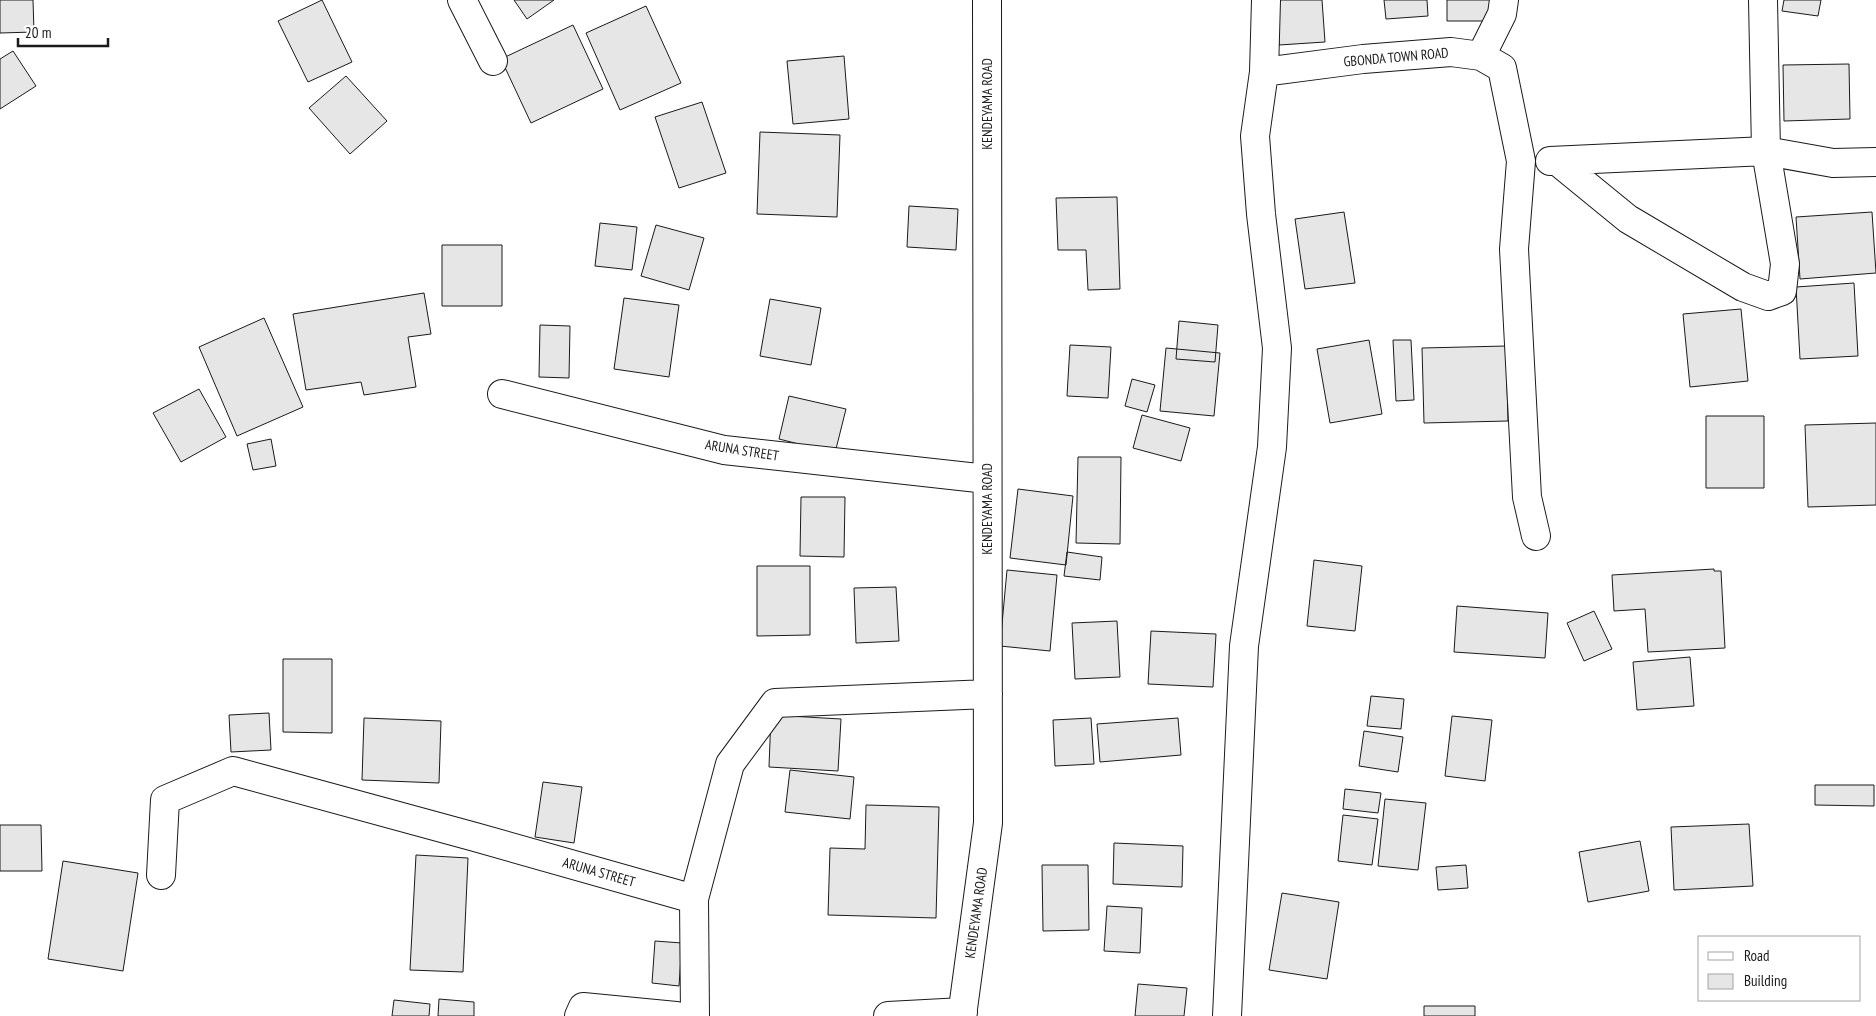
<svg xmlns="http://www.w3.org/2000/svg" width="1876" height="1016" viewBox="0 0 1876 1016" font-family="'PT Sans Narrow',sans-serif">
<style>
.building{fill:#e6e6e6;stroke:#1a1a1a}
.lines{fill:none;stroke-linecap:round;stroke-linejoin:round}
.minor-casing{stroke:#1a1a1a;stroke-width:30}
.minor{stroke:#fff;stroke-width:28}
.labels{text-anchor:middle;dominant-baseline:central;stroke-width:4;stroke-linejoin:round;paint-order:stroke}
.street-label{font-size:14px;fill:#1a1a1a;stroke:#fff}
</style>
<rect width="100%" height="100%" fill="#fff"/>
<!-- building -->
<path class="building" d="M0 0H33L34 32 0 33Z
M322 0 352 62 308 82 278 21Z
M514 0H554L527 19Z
M1277 0H1322L1325 42 1279 45Z
M1384 0H1427L1428 16 1386 19Z
M1447 0H1491V21H1447Z
M1784 0H1821L1818 16 1782 11Z
M646 6 681 83 620 110 586 33Z
M573 25 603 89 531 123 501 59Z
M13 51 36 86 0 109V59Z
M844 56 849 119 793 124 787 61Z
M1849 64 1850 119 1784 121 1783 65Z
M346 76 387 121 350 154 309 108Z
M702 102 726 173 679 188 655 117Z
M760 132 840 135 837 217 757 214Z
M1117 197 1120 289 1088 290 1086 250H1058L1056 198Z
M909 206 958 209 956 250 907 247Z
M1344 212 1355 283 1305 289 1295 219Z
M1872 212 1876 273 1800 279 1796 217Z
M600 223 637 227 632 270 595 266Z
M656 225 704 238 689 290 641 276Z
M442 245H502V306H442Z
M1854 283 1858 356 1800 359 1796 287Z
M424 293 431 334 408 337 416 387 364 395 361 382 306 390 293 314Z
M624 298 679 305 669 377 614 369Z
M770 299 821 308 811 365 760 356Z
M1741 309 1748 381 1690 387 1683 314Z
M264 318 303 407 237 436 199 347Z
M1179 321 1218 325 1215 362 1176 359Z
M540 325 570 326 569 378 539 377Z
M1369 340 1382 414 1330 423 1317 349Z
M1393 340H1411L1414 400 1396 401Z
M1070 345 1111 347 1108 398 1067 396Z
M1506 346 1508 421 1424 423 1422 348Z
M1166 348 1220 353 1214 416 1160 411Z
M1132 379 1155 385 1147 412 1125 406Z
M199 389 226 437 181 462 153 413Z
M789 396 846 409 835 453 779 439Z
M1142 415 1190 428 1181 461 1133 448Z
M1706 416H1764V488H1706Z
M1876 423V505L1808 507 1805 425Z
M271 439 276 466 253 470 247 444Z
M1078 457H1121L1120 544 1076 543Z
M1018 489 1073 496 1066 565 1010 558Z
M801 497H845L844 557 800 556Z
M1067 552 1102 557 1100 580 1064 576Z
M1314 560 1362 566 1355 631 1307 626Z
M757 566H810V635L757 636Z
M1714 569V571H1721L1725 648 1648 652 1645 609 1614 611 1612 575Z
M1007 570 1057 575 1050 651 1000 646Z
M896 587 899 641 856 643 854 588Z
M1457 606 1548 613 1545 658 1454 652Z
M1594 611 1612 649 1584 661 1567 623Z
M1117 621 1120 677 1075 679 1072 623Z
M1151 631 1216 634 1213 687 1148 684Z
M1690 657 1694 706 1637 710 1633 662Z
M283 659H332V733L283 732Z
M1371 696 1404 699 1401 729 1367 726Z
M269 713 271 750 231 752 229 715Z
M771 715 841 719 838 771 769 767Z
M1452 716 1492 720 1485 781 1445 776Z
M364 718 441 721 439 783 362 780Z
M1091 718 1094 764 1055 766 1053 720Z
M1178 718 1181 755 1100 762 1097 724Z
M1364 731 1403 737 1398 772 1359 766Z
M790 770 854 777 850 819 785 812Z
M543 782 582 787 574 843 535 837Z
M1815 785H1874V806L1815 805Z
M1345 789 1381 793 1378 813 1343 809Z
M1385 799 1426 803 1418 870 1378 866Z
M866 805 939 807 936 918 828 915 830 848 865 849Z
M1343 815 1378 819 1372 865 1338 861Z
M1749 824 1753 886 1674 890 1671 827Z
M0 825H41L42 871H0Z
M1640 841 1649 891 1588 902 1579 852Z
M1114 843 1183 846 1182 887 1113 884Z
M416 855 468 858 463 972 410 970Z
M63 861 138 873 123 971 48 959Z
M1042 865H1088L1089 930 1043 931Z
M1466 865 1468 888 1438 890 1436 867Z
M1282 893 1339 902 1327 979 1269 970Z
M1107 906 1142 908 1140 953 1104 951Z
M655 941 682 943 679 986 652 983Z
M1138 984 1187 988 1184 1016H1135Z
M439 999 474 1002V1016H438Z
M394 1000 430 1004 429 1016H392Z
M1424 1006H1475V1016H1424Z"/>
<g class="lines">
<defs>
<path id="minor" d="M462 0 493 61
M1266 0 1264 72 1363 59 1451 52 1481 56 1502 68 1521 161 1514 249 1527 497 1536 536
M1481 56 1502 14 1504 0
M1550 161 1766 151 1833 163 1876 162
M1557 161 1628 219 1743 287 1768 296 1782 291 1785 264 1766 151 1763 0
M502 394 724 450 987 479
M161 875 165 800 233 771 475 837 694 899 730 764 775 703 988 694
M694 899 695 1016
M579 1016 583 1007 676 1016
M888 1016 963 1012
M962 1016 988 823 987 0
M1227 1016 1244 646 1272 447 1277 348 1261 214 1255 136 1264 72"/>
</defs>
<!-- minor casing -->
<use href="#minor" class="minor-casing"/>
<!-- minor -->
<use href="#minor" class="minor"/>
</g>
<g class="labels">
<!-- street labels -->
<g class="street-label">
<text transform="translate(1396 57) rotate(-5)">GBONDA TOWN ROAD</text>
<text transform="translate(987 104) rotate(-90)">KENDEYAMA ROAD</text>
<text transform="translate(742 450) rotate(9)">ARUNA STREET</text>
<text transform="translate(987 509) rotate(-90)">KENDEYAMA ROAD</text>
<text transform="translate(599 872) rotate(16)">ARUNA STREET</text>
<text transform="translate(976 913) rotate(-82)">KENDEYAMA ROAD</text>
</g>
</g>
<!-- legend -->
<rect x="1698" y="936" width="162" height="65" fill="#ffffff" stroke="#a3a3a3"/>
<rect x="1708" y="952" width="25" height="8" fill="#ffffff" stroke="#a3a3a3"/>
<text x="1744" y="961" font-size="15" fill="#1a1a1a">Road</text>
<rect x="1708" y="974" width="25" height="15" fill="#e6e6e6" stroke="#a3a3a3"/>
<text x="1744" y="986" font-size="15" fill="#1a1a1a">Building</text>
<!-- scale -->
<path d="M18 38v8h90v-8" fill="none" stroke="#1a1a1a" stroke-width="2.5"/>
<text x="25" y="38" font-size="15" fill="#1a1a1a" stroke="#ffffff" stroke-width="4" paint-order="stroke">20 m</text>
</svg>
